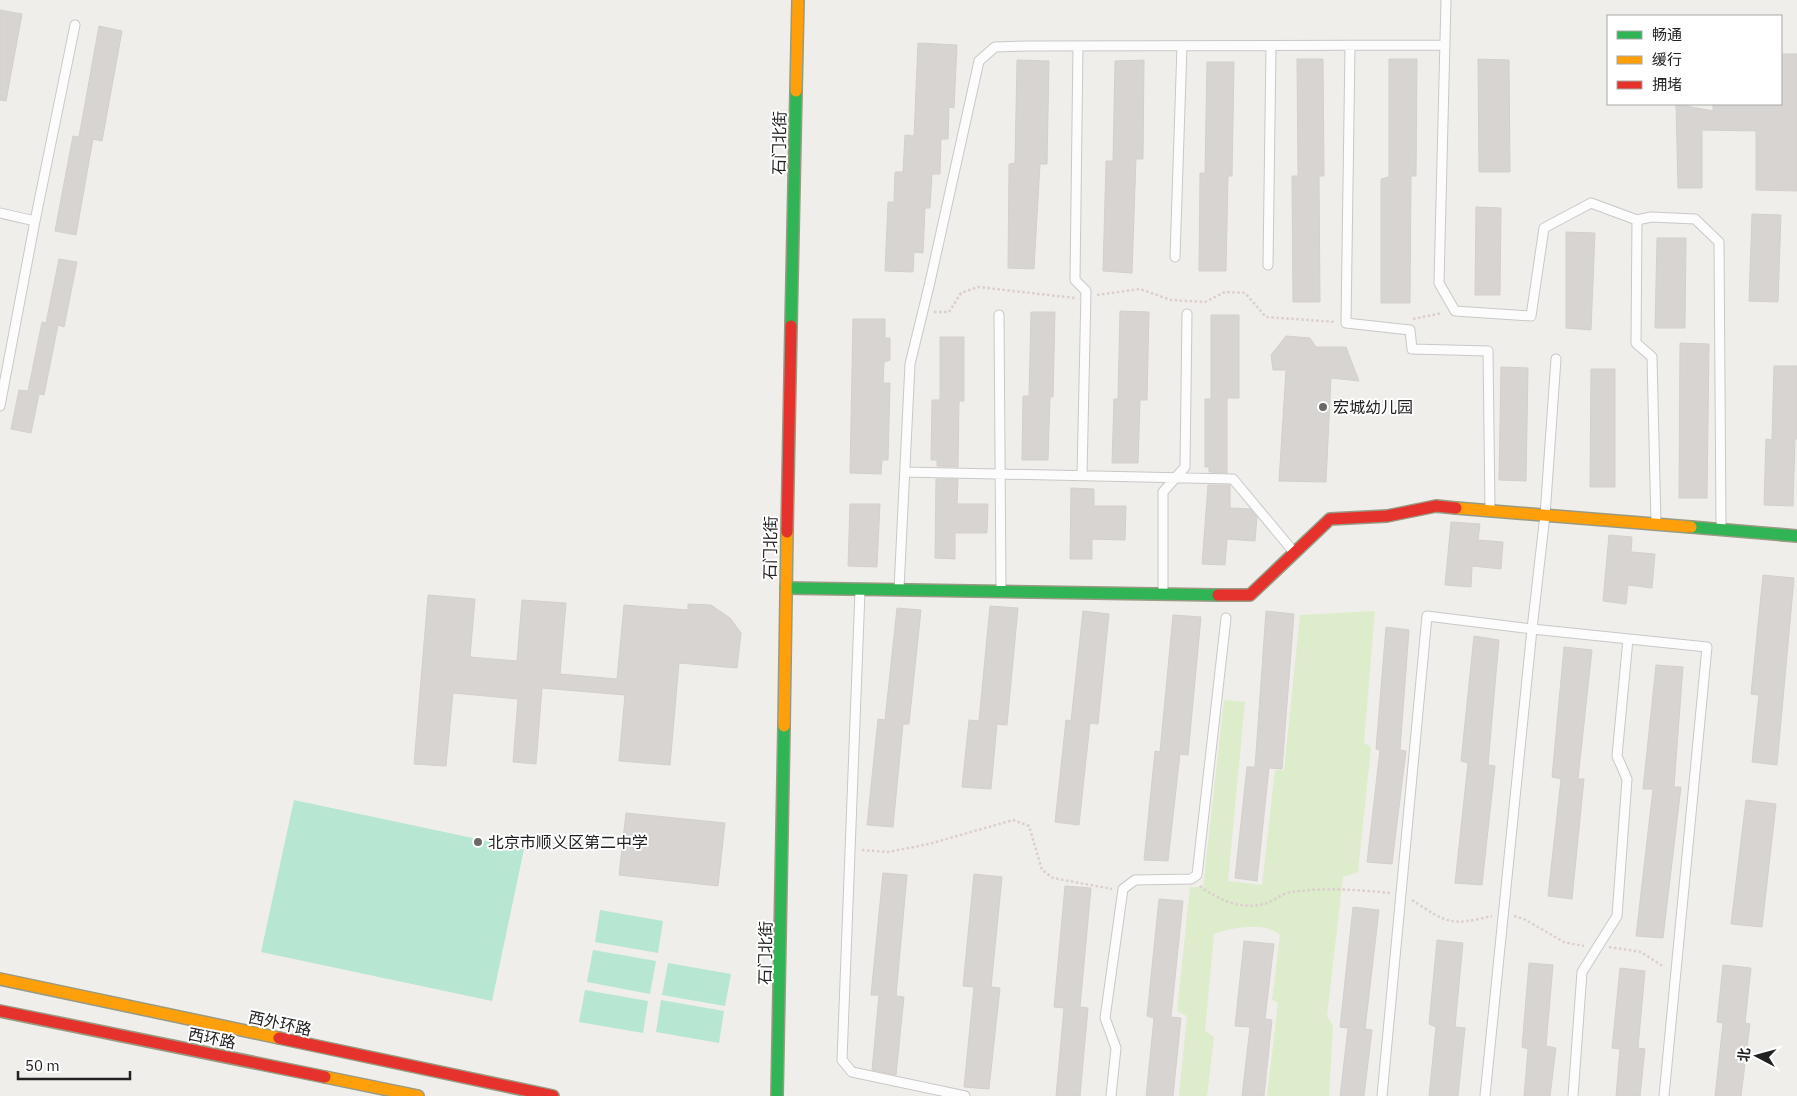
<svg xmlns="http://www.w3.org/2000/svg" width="1797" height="1096" viewBox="0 0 1797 1096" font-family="'IBM Plex Sans','Noto Sans SC',sans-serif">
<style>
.grass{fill:#ddeccb}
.pitch{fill:#b7e6d2}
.building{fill:#d7d4d2;stroke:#d3d0cc}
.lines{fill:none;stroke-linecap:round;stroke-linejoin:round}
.lane-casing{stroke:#c9c8c7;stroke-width:11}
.fast-casing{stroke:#999a82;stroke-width:14}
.slow-casing{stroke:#999a82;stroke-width:14}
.jam-casing{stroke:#999a82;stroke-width:14}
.path{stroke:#dccecd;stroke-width:2.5;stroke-dasharray:2.5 2.5;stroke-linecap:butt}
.lane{stroke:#fdfcfc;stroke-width:9}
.fast{stroke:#30b455;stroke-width:11}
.slow{stroke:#ff9f0a;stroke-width:11}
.jam{stroke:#e5322d;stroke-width:11}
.poi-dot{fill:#6a6968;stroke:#fff;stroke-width:2}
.labels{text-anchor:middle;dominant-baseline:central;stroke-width:4;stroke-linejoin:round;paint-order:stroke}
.street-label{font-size:16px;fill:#222;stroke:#fff}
.poi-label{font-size:16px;fill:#222;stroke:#fff;text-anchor:start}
</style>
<rect width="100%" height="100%" fill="#f0eeeb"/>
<!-- grass -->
<path class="grass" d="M1375 611 1364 743 1371 747 1358 872 1343 877 1327 1016 1333 1026 1329 1096H1267L1278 1003 1272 1000 1280 935C1263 921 1232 928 1214 934L1205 1031 1214 1037 1207 1096H1179L1187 1016 1177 1011 1190 887H1203L1224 700 1245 702 1228 881 1262 885 1275 770H1284L1300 615Z"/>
<!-- pitch -->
<path class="pitch" d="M294 800 524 849 492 1001 261 952Z
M600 910 663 921 658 953 595 942Z
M593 950 656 961 650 994 587 982Z
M668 963 731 974 725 1006 662 995Z
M585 990 648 1001 643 1033 579 1022Z
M661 1000 724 1011 719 1043 656 1032Z"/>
<!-- building -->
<path class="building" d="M0 10 22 14 6 101 0 100Z
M99 26 122 31 102 141 93 139 76 235 55 231 73 136 79 137Z
M918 43 957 45 954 108 949 107 948 139H941L940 174H932L930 208H925L923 253 914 252 913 272 885 271 888 202H894L895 172H903L905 135 914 136Z
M1781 54H1797V191L1756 190V131L1702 130V188H1678L1676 104 1713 111V104H1781Z
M1297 59H1323L1324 176H1319L1320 302H1293L1292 176H1298Z
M1389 59H1417L1416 176H1411L1410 303H1381V179L1389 177Z
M1478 59 1509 60 1510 172H1479Z
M1017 60 1049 61 1047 164H1040L1034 269 1008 268 1009 164 1015 163Z
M1144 60 1143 159H1136L1132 273 1103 271 1106 161H1113L1115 61Z
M1207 62H1234L1232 176H1228L1226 271H1199L1200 173H1205Z
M1476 207 1501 208 1500 295H1475Z
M1752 214 1781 215 1778 302 1749 301Z
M1566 232 1595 233 1591 330 1566 328Z
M1657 238H1686L1685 328H1655Z
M59 259 77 262 64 327 58 325 44 395 39 394 31 433 11 429 19 390 28 391 42 322 46 323Z
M1120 311 1149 312 1147 400H1140L1138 463H1112L1114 399H1118Z
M1031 312H1055L1053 397H1050L1048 460H1022L1023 396H1029Z
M1211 315H1239V398H1227V473L1209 472V467H1205V399H1211Z
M853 319H885V338H890V360L884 362 883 383H890L888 460H882L881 474 850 473Z
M1286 336 1310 338 1316 347H1346L1359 381 1331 378 1326 482 1279 481 1286 370H1273L1271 355Z
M940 337H964V401H959L958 467 937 466V460H931L932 400H940Z
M1680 343 1709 344 1707 498H1679Z
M1774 366H1797V439H1795L1793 506 1764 505 1766 439 1772 440Z
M1501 367 1528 368 1526 481 1499 480Z
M1591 369H1615V487H1590Z
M936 479H958L957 504H988L987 533H955V559L935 558Z
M1208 485H1230V508L1250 509 1257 517 1255 541 1227 539 1225 565 1202 564Z
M1071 488 1094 489V506H1126L1125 540 1092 539V559H1070Z
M850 504H880L877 567 848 566Z
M1451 522 1480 524 1478 540 1503 542 1501 569 1472 566 1471 587 1445 585Z
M1609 535 1632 537 1631 552 1655 554 1652 588 1628 585 1626 604 1603 601Z
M1763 575 1794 578 1777 765 1752 762 1759 695 1751 694Z
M428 595 475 599 470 657 517 661 522 600 566 603 560 674 617 679 624 605 688 610V604L711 605 730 618 741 633 737 668 679 663 670 765 619 761 625 695 542 688 536 764 513 762 518 699 453 693 446 766 414 764Z
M990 606 1018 608 1007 725 997 724 991 789 962 787 969 720 979 721Z
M897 608 921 610 909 724H903L893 827 867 825 878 719 885 720Z
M1083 611 1109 614 1098 724 1090 723 1079 825 1055 822 1066 720 1071 721Z
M1266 611 1294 614 1282 769 1269 768 1257 881 1235 878 1247 767H1255Z
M1173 615 1201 617 1188 755 1180 754 1168 861 1144 860 1155 751 1160 752Z
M1386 627 1409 630 1400 750 1406 751 1392 864 1367 862 1380 750 1376 749Z
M1474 636 1499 640 1488 765 1495 766 1482 885 1455 883 1468 763 1461 761Z
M1564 647 1592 650 1578 779H1584L1572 899 1548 896 1561 779 1552 777Z
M1656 665 1683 667 1674 787H1681L1663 938 1636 936 1653 789H1643Z
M1746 800 1776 804 1762 927 1731 924Z
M626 813 725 823 718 886 619 875Z
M883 873 907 875 896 996 904 997 896 1075 872 1070 879 995H871Z
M974 874 1002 877 991 987 1000 988 989 1089 964 1087 974 987 963 986Z
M1065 886 1091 888 1080 1007 1088 1008 1080 1096H1056L1064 1008 1054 1007Z
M1159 899 1183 901 1171 1017 1181 1018 1173 1096H1146L1154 1018 1147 1016Z
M1353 907 1379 910 1365 1029 1372 1030 1364 1096H1340L1348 1028 1340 1027Z
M1437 940 1463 943 1455 1027 1465 1028 1458 1096H1429L1436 1027 1429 1024Z
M1244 941 1274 944 1265 1019 1272 1020 1264 1096H1242L1250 1027 1235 1026Z
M1529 963 1553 965 1546 1046 1556 1048 1550 1096H1524L1528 1049 1522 1047Z
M1723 965 1751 968 1745 1023 1750 1024 1741 1096H1715L1723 1023 1717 1022Z
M1620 968 1645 971 1638 1048 1645 1049 1640 1096H1616L1620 1049 1612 1048Z"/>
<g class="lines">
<defs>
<path id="lane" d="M1446 0 1439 283 1455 311 1531 316 1544 228 1591 203 1637 220 1651 217 1695 219 1719 242 1721 527
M1078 46 1075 280 1086 291 1082 475
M1350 46 1346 323 1410 330 1412 349 1488 351 1490 509
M0 213 35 221 0 406
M1637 220 1636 343 1652 357 1656 524
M35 221 75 25
M1175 257 1182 46
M1268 265 1271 46
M999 315 1001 589
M1556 359 1545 515 1532 629 1707 647 1664 1096
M905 472 1233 479 1293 551
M899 589 910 364 930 282 979 61 995 47 1028 46 1445 45
M860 591 842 1060 852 1072 965 1096
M1163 591V492L1185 467 1187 314
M1111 1096 1116 1048 1105 1018 1123 889 1135 880 1191 879 1197 875 1226 618
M1382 1096 1427 616 1532 629 1485 1096
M1573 1096 1582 972 1617 916 1627 779 1617 756 1628 639"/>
<path id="fast" d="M791 326 796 91
M1691 527 1797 536
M786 588 1218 595
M777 1096 784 726"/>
<path id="slow" d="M796 91 798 0
M1456 508 1691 527
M784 726 787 532
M0 979 279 1038
M325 1077 418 1096"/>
<path id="jam" d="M787 532 791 326
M1218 595H1250L1330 519 1387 516 1436 506 1456 508
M0 1011 325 1077
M279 1038 553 1096"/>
</defs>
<!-- lane casing -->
<use href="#lane" class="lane-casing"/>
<!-- fast casing -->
<use href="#fast" class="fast-casing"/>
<!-- slow casing -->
<use href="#slow" class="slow-casing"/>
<!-- jam casing -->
<use href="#jam" class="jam-casing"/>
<!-- path -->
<path class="path" d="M1097 295 1140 289 1171 300 1205 302 1225 292 1245 293 1266 317 1336 322
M934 312H949L961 293 978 287 1075 298
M1413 319 1442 313
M862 850 888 852 929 844 1013 820 1029 826 1042 870 1053 878 1112 889
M1200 886C1218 900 1241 910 1264 904 1273 902 1282 893 1292 892 1324 887 1358 890 1391 893
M1412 900C1449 924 1449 926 1492 916
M1514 916 1524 919 1564 942 1584 946
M1609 947 1641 952 1664 967"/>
<!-- lane -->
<use href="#lane" class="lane"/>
<!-- fast -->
<use href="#fast" class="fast"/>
<!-- slow -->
<use href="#slow" class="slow"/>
<!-- jam -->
<use href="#jam" class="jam"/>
</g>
<!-- markers -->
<g class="poi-dot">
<circle cx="1323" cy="407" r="5"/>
<circle cx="478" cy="842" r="5"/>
</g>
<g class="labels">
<!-- street labels -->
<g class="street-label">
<text transform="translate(779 143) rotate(-89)">石门北街</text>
<text transform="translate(770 548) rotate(-89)">石门北街</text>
<text transform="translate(765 953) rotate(-89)">石门北街</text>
<text transform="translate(280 1023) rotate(12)">西外环路</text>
<text transform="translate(212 1038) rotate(11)">西环路</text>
</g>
<!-- poi labels -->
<g class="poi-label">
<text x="1333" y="407">宏城幼儿园</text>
<text x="488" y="842">北京市顺义区第二中学</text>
</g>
</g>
<!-- legend -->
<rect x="1607" y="15" width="175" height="90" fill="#ffffff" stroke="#a7a7a7"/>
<rect x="1617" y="31" width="25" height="8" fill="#30b455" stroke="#a7a7a7"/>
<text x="1652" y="40" font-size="15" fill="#222222">畅通</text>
<rect x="1617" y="56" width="25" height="8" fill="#ff9f0a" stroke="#a7a7a7"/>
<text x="1652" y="65" font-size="15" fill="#222222">缓行</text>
<rect x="1617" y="81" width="25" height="8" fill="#e5322d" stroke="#a7a7a7"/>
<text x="1652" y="90" font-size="15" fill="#222222">拥堵</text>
<!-- north arrow -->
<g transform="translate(1757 1056) rotate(276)" stroke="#ffffff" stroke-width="4" paint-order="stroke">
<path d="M0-4L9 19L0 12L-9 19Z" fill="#222222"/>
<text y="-8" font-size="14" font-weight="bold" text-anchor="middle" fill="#222222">北</text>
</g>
<!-- scale -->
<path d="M18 1071v8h112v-8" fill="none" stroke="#222222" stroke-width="2.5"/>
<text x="25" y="1071" font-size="15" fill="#222222" stroke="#ffffff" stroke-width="4" paint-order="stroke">50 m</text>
</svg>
